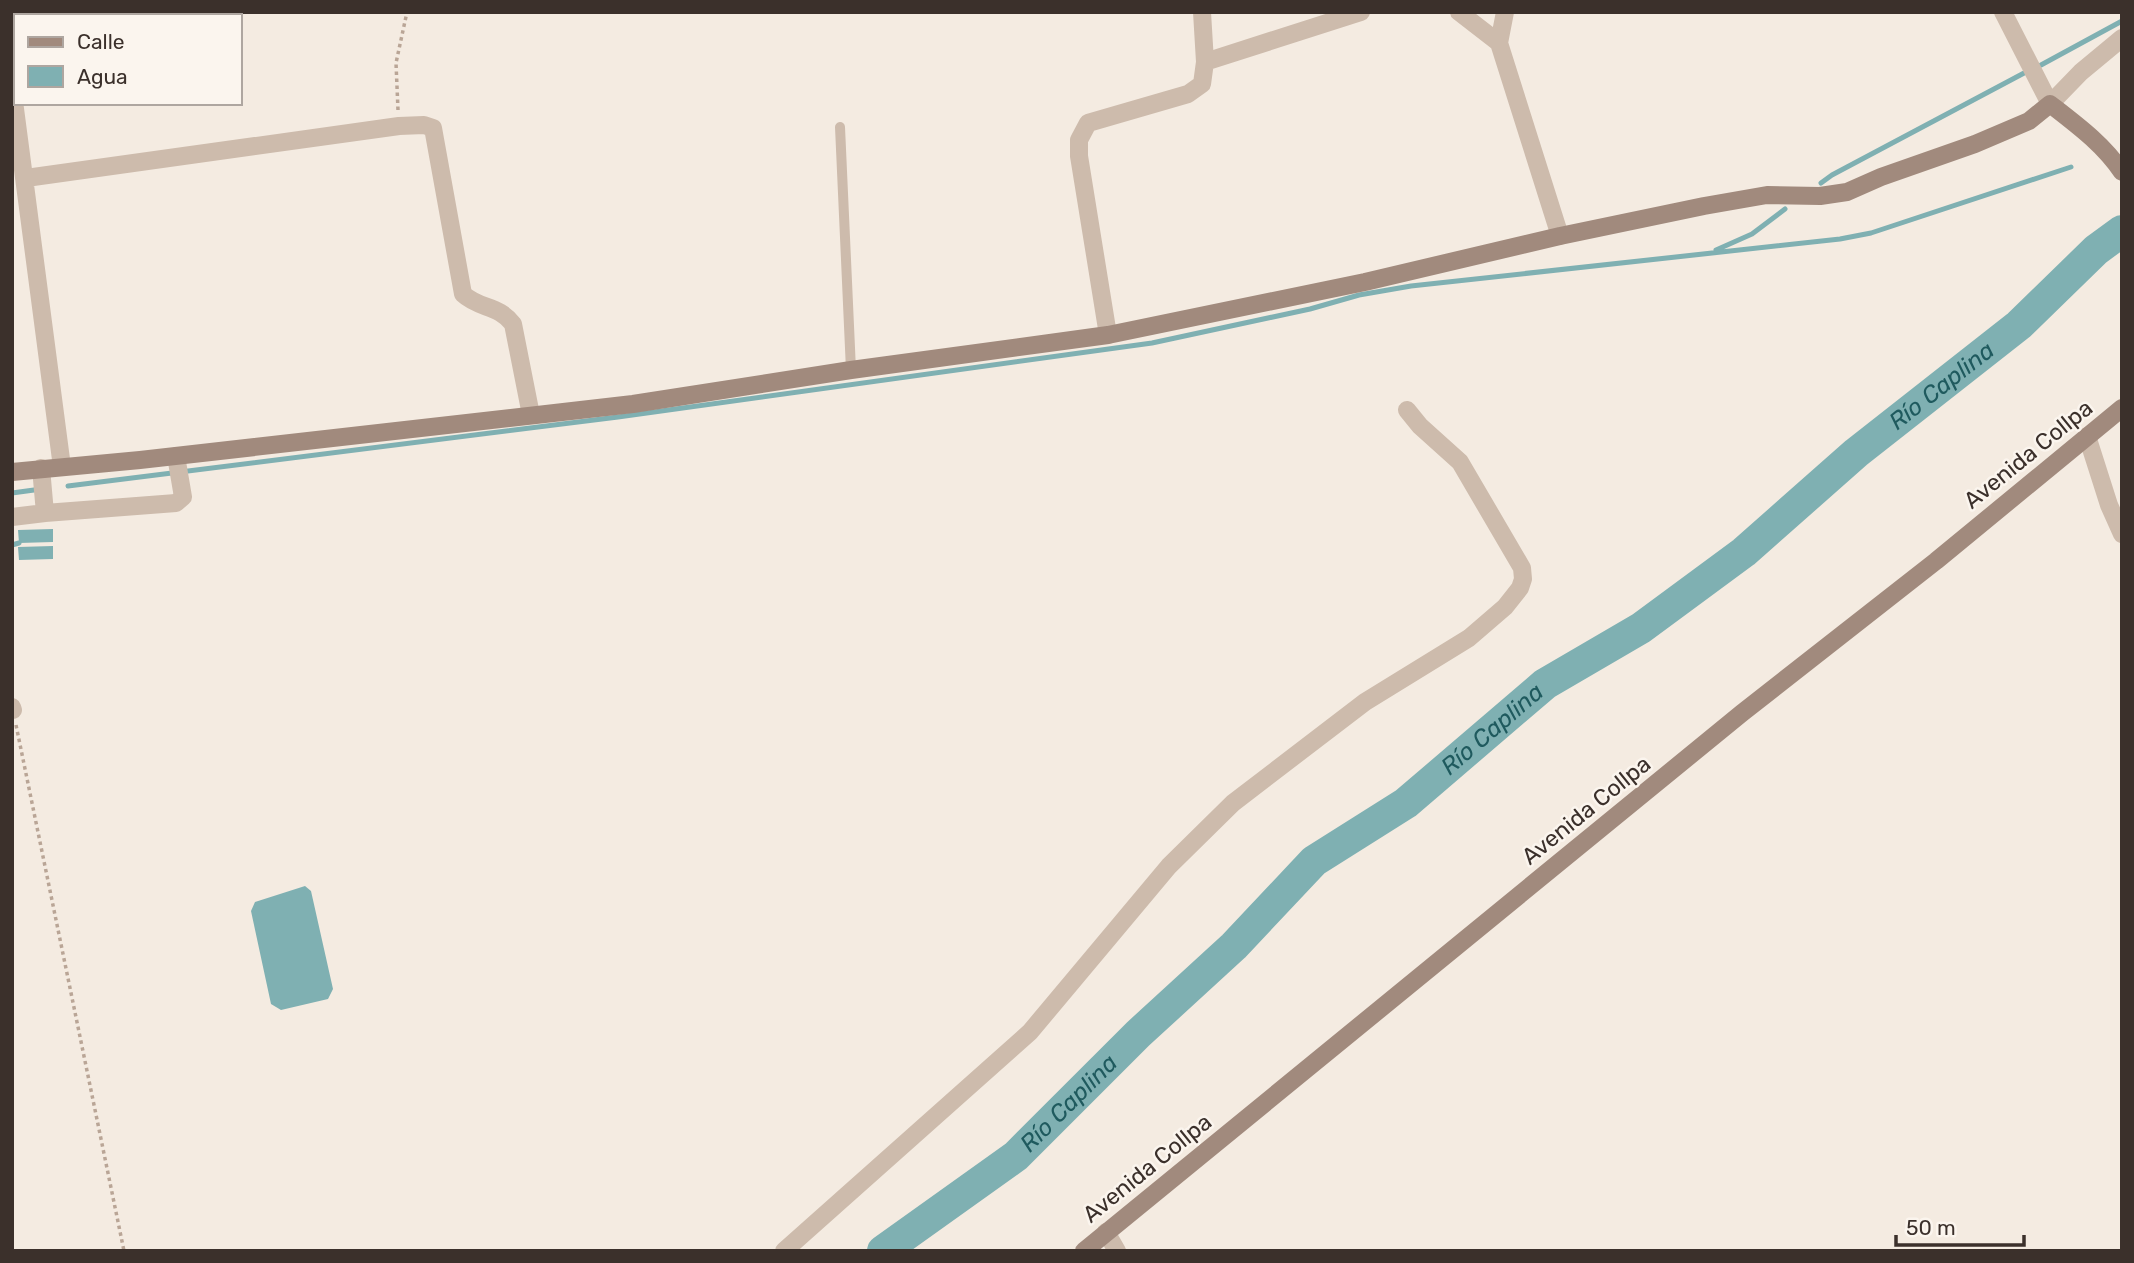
<svg xmlns="http://www.w3.org/2000/svg" width="2134" height="1263" viewBox="0 0 2134 1263" font-family="Rubik,sans-serif">
<style>
.water{fill:#7fb0b2}
.lines{fill:none;stroke-linecap:round;stroke-linejoin:round}
.stream{stroke:#7fb0b2;stroke-width:5}
.river{stroke:#7fb0b2;stroke-width:32}
.path{stroke:#b9a596;stroke-width:3.5;stroke-dasharray:3.5 3.5;stroke-linecap:butt}
.lane{stroke:#cdbbac;stroke-width:10}
.street{stroke:#cdbbac;stroke-width:18}
.secondary{stroke:#a18a7d;stroke-width:18}
.labels{text-anchor:middle;dominant-baseline:central;stroke-width:5;stroke-linejoin:round;paint-order:stroke}
.street-label{font-size:23px;fill:#3b302b;stroke:#fbf5ee}
.water-label{font-size:24px;font-style:italic;fill:#1f5a5e;stroke:#fbf5ee}
</style>
<rect width="100%" height="100%" fill="#f4ebe1"/>
<!-- water -->
<path class="water" d="M53 529V542L19 543 18 530Z
M53 546V559L19 560 18 547Z
M305 886 311 891 333 989 328 999 281 1010 271 1004 251 911 255 902Z"/>
<g class="lines">
<!-- stream -->
<path class="stream" d="M2041 65 2122 21
M1821 183 1832 175 2026 72
M1716 250 1752 234 1785 209
M68 486 618 417 1152 343 1310 309 1359 295 1411 286 1840 239 1871 233 2071 167
M12 493 34 490
M12 545 19 543"/>
<!-- river -->
<path class="river" id="s1" d="M883 1251 1016 1156 1138 1034 1234 946 1314 861 1406 803 1545 684 1641 628 1744 552 1856 453 2019 325 2096 250 2122 231"/>
<!-- path -->
<path class="path" d="M398 110 396 63 407 12
M16 725 124 1251"/>
<!-- lane -->
<path class="lane" d="M840 127 851 370"/>
<!-- street -->
<path class="street" d="M1459 12 1499 43
M1505 12 1499 43 1560 236
M2003 12 2050 104 2081 72 2122 38
M1205 62 1361 12
M12 86 62 467
M26 178 399 126 424 125 433 128 463 294C479 309 499 305 513 324L531 415
M1108 335 1079 156V140L1088 123 1188 94 1202 84 1205 62 1202 12
M2087 436 2109 505 2122 534
M45 513 176 503 183 497 176 456
M12 517 45 513 41 468
M12 707 13 710
M1106 1232 1117 1251
M784 1251 1030 1032 1169 866 1233 803 1365 702 1469 638 1505 607 1520 588 1523 579 1522 568 1460 462 1420 426 1407 410"/>
<!-- secondary -->
<path class="secondary" d="M12 472 140 460 633 404 851 370 1108 335 1365 282 1560 236 1704 206 1767 195 1820 196 1847 192 1881 177 1975 144 2029 121 2050 104C2077 125 2103 144 2122 172
M1084 1251 1742 713 1936 561 2122 408"/>
</g>
<g class="labels">
<!-- street labels -->
<g class="street-label">
<text transform="translate(2028 454) rotate(-39)">Avenida Collpa</text>
<text transform="translate(1586 810) rotate(-39)">Avenida Collpa</text>
<text transform="translate(1147 1168) rotate(-39)">Avenida Collpa</text>
</g>
<!-- water labels -->
<g class="water-label">
<text stroke="none"><textPath href="#s1" startOffset="1372">Río Caplina</textPath></text>
<text stroke="none"><textPath href="#s1" startOffset="805">Río Caplina</textPath></text>
<text stroke="none"><textPath href="#s1" startOffset="238">Río Caplina</textPath></text>
</g>
</g>
<!-- border -->
<rect width="2134" height="1263" fill="none" stroke="#3b302b" stroke-width="28"/>
<!-- legend -->
<rect x="14" y="14" width="228" height="91" fill="#fbf5ee" stroke="#aea6a0" stroke-width="2"/>
<rect x="28" y="37" width="35" height="10" fill="#a18a7d" stroke="#aea6a0" stroke-width="2"/>
<text x="77" y="49" font-size="21" fill="#3b302b">Calle</text>
<rect x="28" y="66" width="35" height="21" fill="#7fb0b2" stroke="#aea6a0" stroke-width="2"/>
<text x="77" y="84" font-size="21" fill="#3b302b">Agua</text>
<!-- scale -->
<path d="M1896 1235v10h128v-10" fill="none" stroke="#3b302b" stroke-width="3.5"/>
<text x="1906" y="1235" font-size="21" fill="#3b302b" stroke="#fbf5ee" stroke-width="5" paint-order="stroke">50 m</text>
</svg>
